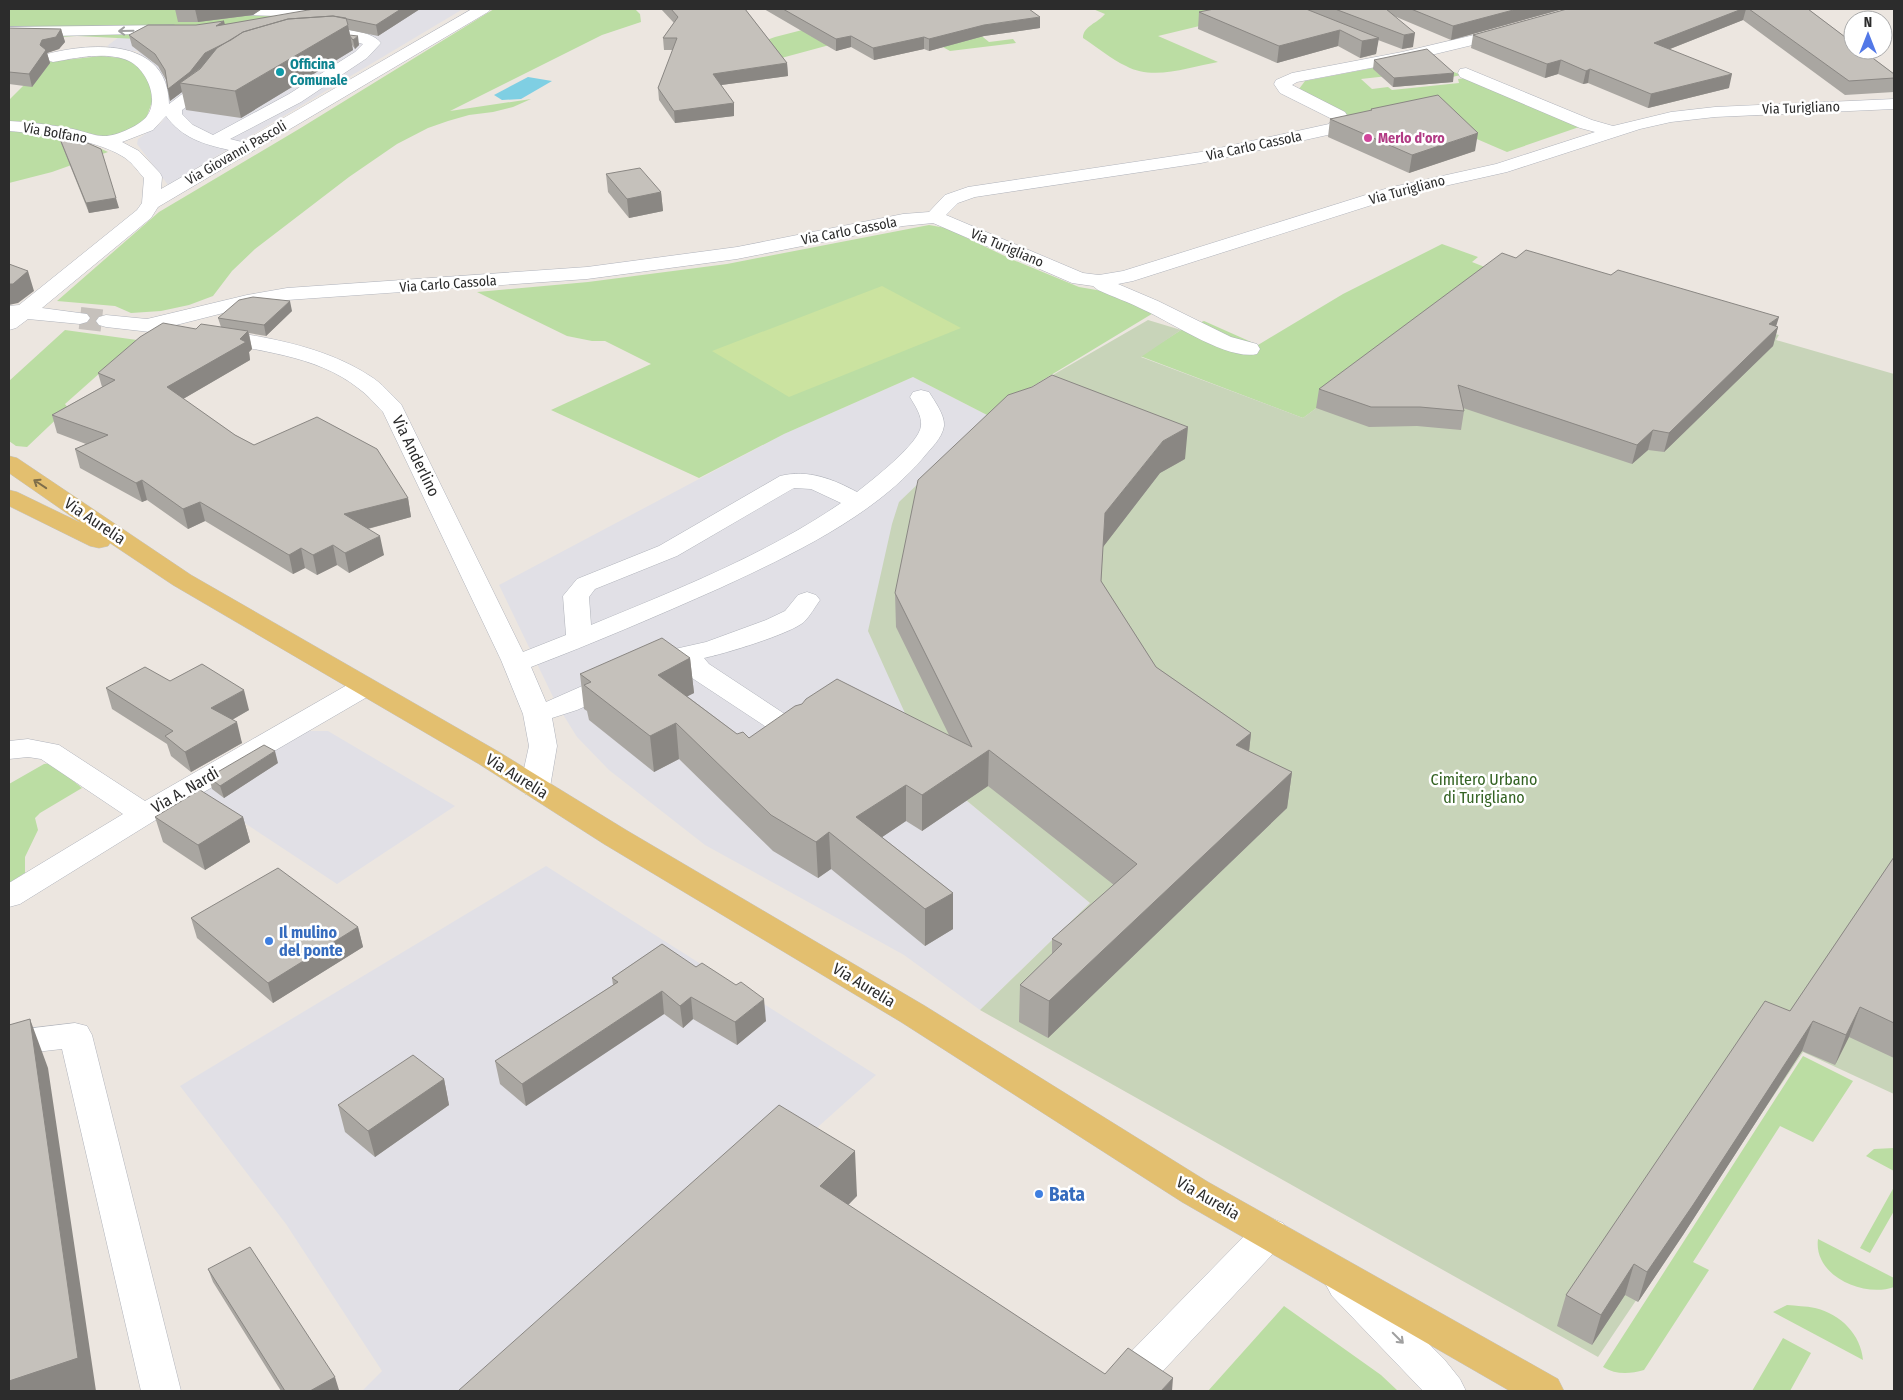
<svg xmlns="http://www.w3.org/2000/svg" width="1903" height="1400" viewBox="0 0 1903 1400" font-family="'Fira Sans Condensed',sans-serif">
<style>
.industrial{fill:#e1e0e6}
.green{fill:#bbdda3}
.cemetery{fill:#c8d4b9}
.pitch{fill:#cbe3a0}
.water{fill:#7fcfe3}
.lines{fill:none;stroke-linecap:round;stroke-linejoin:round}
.minor-tunnel{stroke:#c6c1bc;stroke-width:22;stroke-dasharray:22 11;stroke-linecap:butt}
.minor-casing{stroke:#b0b3bb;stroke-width:1}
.major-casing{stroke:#c4c4c4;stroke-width:1}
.minor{fill:#fff;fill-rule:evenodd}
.major{fill:#e3bf6f;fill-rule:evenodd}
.wall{fill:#a9a6a1}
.shaded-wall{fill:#8a8783}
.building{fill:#c5c1bb;stroke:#8a8783}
.oneway{stroke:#a0a0a0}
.oneway2{stroke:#7e6e4a}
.culture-dot{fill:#0f9aa8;stroke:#fff;stroke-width:2}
.hotel-dot{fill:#d1479c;stroke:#fff;stroke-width:2}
.shop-dot{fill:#3f7fe0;stroke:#fff;stroke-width:2}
.labels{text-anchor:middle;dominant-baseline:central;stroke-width:5;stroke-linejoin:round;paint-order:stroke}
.far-culture-label{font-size:14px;font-weight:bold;fill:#0d838f;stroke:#fff;text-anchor:start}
.far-street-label{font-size:14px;fill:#2c2c2c;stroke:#fff}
.far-hotel-label{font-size:14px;font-weight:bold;fill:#b23c85;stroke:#fff;text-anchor:start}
.street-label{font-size:16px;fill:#2c2c2c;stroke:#fff}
.park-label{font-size:16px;fill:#346323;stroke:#fff}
.shop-label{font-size:16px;font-weight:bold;fill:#366cbe;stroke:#fff;text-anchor:start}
.near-shop-label{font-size:19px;font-weight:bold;fill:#366cbe;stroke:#fff;text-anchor:start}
</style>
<rect width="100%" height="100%" fill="#ece6e0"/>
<!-- industrial -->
<path class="industrial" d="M375 9H463L168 185 137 144 138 139 161 123 168 111 159 73 137 51 105 50 109 46H107L119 37 178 41Z
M913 377 989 416 931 771 1090 903 980 1010 904 955 705 845 609 770 577 737 556 703 499 585 784 434Z
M297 731H328L455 806 337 884 196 791Z
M546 866 876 1075 523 1391H362L382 1371 286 1224 180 1086Z"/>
<!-- green -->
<path class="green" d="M9 9H375L178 41 77 36 9 40Z
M494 9H635L640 14 641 22 602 35 450 111 531 99 513 107 493 112 469 115 448 121 428 128 397 144 349 177 255 249 232 271 213 296 189 305 161 311 131 313 115 306 57 301 159 212 299 129Z
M1093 9H1270L1158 36 1218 62C1190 67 1153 81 1126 66 1111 59 1097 47 1083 38 1083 26 1098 23 1105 14Z
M849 18 978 33 989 42 1013 39 1016 43 950 51 934 42 848 40 774 60 756 44 775 37Z
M101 56 130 59 144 71 151 89 152 102 146 119 137 126 109 138 57 126 9 121V100L47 62Z
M1426 60 1461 75 1452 77 1442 70 1361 79 1372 89 1388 87 1392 90 1459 83 1458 79 1467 78 1582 126 1507 152 1421 115 1368 126 1299 89 1305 81 1399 63Z
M9 131C43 134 77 136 108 152L52 172 9 183Z
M929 225 946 228 1011 259 1079 287 1108 292 1155 312 1008 401 989 416 913 377 784 434 699 478 551 410 651 364 605 341H592L567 336 477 292 588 282 727 264Z
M1442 244 1478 257 1472 262 1500 273 1303 418 1140 356 1181 330 1204 321 1258 345 1343 294Z
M65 330 137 340 65 404 68 408 27 447 16 446 9 441V381Z
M51 763 82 788 40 813 35 818 38 830 25 857V873L9 883V784L44 764Z
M1803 1056 1853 1081 1813 1142 1780 1126 1693 1262 1709 1270 1644 1370C1630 1374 1616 1375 1603 1367Z
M1894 1148V1171L1866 1156 1874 1149Z
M1894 1187V1211L1870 1253 1860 1248Z
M1818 1239 1894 1278V1287C1864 1298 1813 1276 1818 1239Z
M1787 1305C1796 1306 1806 1306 1815 1308 1841 1314 1861 1335 1863 1360L1773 1312Z
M1284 1306 1381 1375 1398 1391H1208Z
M1783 1338 1811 1353 1790 1391H1752Z"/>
<!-- cemetery -->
<path class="cemetery" d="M1490 278 1655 298 1779 335 1776 340 1894 374V1094L1803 1052 1598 1357 980 1010 1090 903 931 771 868 631 892 524 899 502 989 416 1008 401 1148 320 1181 330 1141 357 1303 418Z"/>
<!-- pitch -->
<path class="pitch" d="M882 286 961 328 789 397 712 351Z"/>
<!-- water -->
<path class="water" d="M528 77 552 81 521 99 502 100 494 95Z"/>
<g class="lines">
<!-- minor-tunnel -->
<path class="minor-tunnel" d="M80 318 106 321"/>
<defs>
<path id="minor" d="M200 9H347L344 12 339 14 278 16 208 14 203 12Z
M472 9H491L488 12 158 207 151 218 42 308 87 314 90 318 87 322 80 324 28 319 16 328 9 330V306L19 305 137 210 142 203 144 178C137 170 131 161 122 156 92 138 43 134 9 131V121C31 122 52 125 73 129 83 131 94 136 103 136 115 137 141 125 147 116 160 99 146 69 129 61 107 51 76 58 53 62L47 60 45 57 47 54C93 42 168 38 169 104L194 85 205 70H217L219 74 206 93 182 110V114L193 125 213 135 289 94 355 52 363 44 349 40 316 37 314 34 316 31C332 27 371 29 381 43L367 58 301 102 230 139 242 142ZM166 116C182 138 203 144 229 150L161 189 162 177 160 173 139 151 122 142 153 130Z
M174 25 180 27 182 30 180 33 9 37V27Z
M1508 27 1514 29 1516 32 1514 35 1402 62 1297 82 1292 85 1345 112 1350 120 1341 132 1201 163 975 197 958 203 946 215 1083 273 1099 275 1123 271 1388 188 1496 164 1595 132 1580 128 1460 77 1458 73 1460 69 1466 68 1592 120 1613 126 1671 112 1715 107 1894 99V109L1715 117 1671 122 1640 129 1507 172 1400 196 1133 281 1118 284 1158 301 1231 337 1257 344 1260 349 1257 354C1228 361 1171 322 1144 310 1129 302 1113 297 1098 290L1093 286 1072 283 933 223 903 226 737 259 587 279 287 300 247 307 176 325 179 328 175 332 168 334 106 327 99 325 96 321 99 317 106 315 147 319 247 295 287 288 587 267 737 247 903 214 929 212 945 195 968 187 1201 152 1329 124 1332 119 1280 93 1274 84 1276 80 1292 73 1402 52Z
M213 329C266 337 324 346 370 376 382 383 391 395 401 404L523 652 566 635 563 596 577 579 659 546 780 476C808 469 833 479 857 492 872 480 919 444 921 426 922 415 915 406 910 397L913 392 921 390 929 392C935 402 945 415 944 426 942 439 930 449 923 458 873 517 789 556 720 588 657 616 594 643 531 667L546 702 657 653 706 642 766 620 785 611 798 595 807 592 816 595 820 600C815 607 810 616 804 622 790 634 724 654 704 658L709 664 803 726 807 732 803 738 793 741 783 738 689 676 681 664 577 710 552 718 557 746 550 787 545 794 535 796 525 794 520 787 529 746 523 714 501 660 383 412C375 404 368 395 358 388 315 354 257 352 206 339L202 335 206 331ZM794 488 811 489 841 503C765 555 676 590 591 625L589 597 595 589 677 556Z
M364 679 374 681 378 687 374 693 154 821 20 904 9 907V883L123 814 41 759 28 757 9 759V741L28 739 59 745 145 801 354 681Z
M75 1023 87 1026 92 1035 181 1391H141L62 1049 9 1055V1031Z
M1270 1218 1283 1223 1288 1233 1283 1243 1145 1390H1117L1111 1378 1117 1366 1257 1223Z
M1345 1269 1358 1274 1444 1359 1460 1379 1466 1391H1423L1332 1296 1326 1285 1332 1274Z"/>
<path id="major" d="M9 456 17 458 191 575 499 752 626 830 925 1006 1208 1182 1558 1379 1564 1391H1510L1182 1202 901 1022 604 844 479 764 173 585 110 543 108 546 99 548 90 546 9 506V490L17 492 81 523 9 473Z"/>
</defs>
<!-- minor casing -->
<use href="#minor" class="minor-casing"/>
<!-- major casing -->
<use href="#major" class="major-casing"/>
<!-- minor -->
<use href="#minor" class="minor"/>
<!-- major -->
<use href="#major" class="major"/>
</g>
<!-- wall -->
<path class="wall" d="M175 9H262L253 15 198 22H178Z
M420 9 378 36 349 30 350 35 359 45 355 49 352 45 353 50 241 118 186 110 182 92 170 101 166 80 158 66 132 46 129 35 225 24Z
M661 9H745L787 63 788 76 721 85 734 116 675 123 659 100 658 88 673 50H664L663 38 674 23Z
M764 9H1029L1040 28 984 36 929 51 924 49 874 60 851 47 836 51Z
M1214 9H1563L1451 40 1394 16 1413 47 1402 49 1378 40 1376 54 1360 58 1338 46 1277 63 1198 29 1199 12Z
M1567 9H1808L1894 74V92L1845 95 1743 20 1670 49 1729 88 1648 108 1588 83 1583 84 1558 74 1545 78 1471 48 1473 35Z
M9 28 61 29 65 42 59 49 47 53 50 63 32 87 9 84Z
M1374 60 1453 82 1393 87 1373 69Z
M1371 109 1475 151 1409 173 1328 137 1330 119 1370 111Z
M56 129 119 208 89 213 59 138Z
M606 174 661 192 663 211 629 218 608 192Z
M1516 258 1778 327 1773 346 1664 452 1648 450 1632 464 1463 408 1464 411 1461 430 1417 426 1369 427 1316 408 1319 389Z
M292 311 266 336 249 333 252 349 249 352 250 360 183 399 235 435 254 445 408 498 411 517 368 529 384 555 349 573 337 565 317 575 305 568 293 574 205 521 188 529 147 500 142 502 80 468 75 449 86 444 57 433 52 415 102 387 98 373 196 329 221 327 218 318Z
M1185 459 1160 473 1103 547 1101 581 1156 667 1251 733 1249 752 1292 772 1287 808 1048 1038 1019 1022 1020 985 1052 954V939L1114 885 988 786 922 831 906 821 882 837 953 893V929L925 946 831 869 818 878 773 851 679 759 654 772 589 720 587 711 584 709 580 674 690 658 694 693 687 696 737 734 749 738 949 735 896 627 895 593Z
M170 681 249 710 232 720 242 743 191 772 171 756 167 744 112 709 106 688Z
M278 763 224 798 212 789 209 777Z
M155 817H243L250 842 205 870 163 842Z
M1894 857V1058L1849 1037 1835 1065 1802 1051 1683 1235 1638 1302 1625 1295 1592 1345 1557 1326 1566 1295 1790 1011Z
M191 918 358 927 363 947 273 1003 197 938Z
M662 944 766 1021 737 1045 693 1019 683 1028 664 1014 526 1106 500 1084 495 1061 613 985 612 978Z
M444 1079 449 1105 375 1157 345 1132 338 1105Z
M208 1269 339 1390 337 1391H281L213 1282Z"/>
<!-- shaded-wall -->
<path class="shaded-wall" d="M195 9H262L253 15 198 22Z
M401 9H420L378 36 376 25Z
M1517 9H1563L1451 40 1453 26Z
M1742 9H1746L1743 20 1652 56 1654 43Z
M1040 17V28L984 36 929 51V39L984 25Z
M224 21 227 32 216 26Z
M348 25 353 50 241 118 235 91Z
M61 29 65 42 59 49 47 53 50 63 32 87 29 74 42 40Z
M253 29 180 83 182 92 170 101 168 89 205 53Z
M1340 30 1338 46 1277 63 1279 46Z
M1415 33 1413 47 1402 49 1404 35Z
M358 36 359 45 355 49 353 40Z
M851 36V47L836 51V39Z
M924 37V49L874 60 873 48Z
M1379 38 1376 54 1360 58 1362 41Z
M1561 60 1558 74 1545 78 1547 64Z
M787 63 788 76 714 86 713 74Z
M1590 69 1588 83 1583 84 1586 71Z
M1454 73 1453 82 1393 87 1394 78Z
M1732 74 1729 88 1648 108 1651 94Z
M734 103V116L675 123 674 111Z
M1478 133 1475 151 1409 173 1412 155Z
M661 192 663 211 629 218 627 199Z
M116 198 119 208 89 213 86 203Z
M28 271 34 291 18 303 9 305V284Z
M290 301 292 311 266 336 264 325Z
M1779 317 1775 330 1778 327 1773 346 1664 452 1669 433 1769 324Z
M248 331 252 349 249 352 250 360 171 406 167 387 240 339Z
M1188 427 1185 459 1160 473 1103 547 1099 615 1105 513 1163 441Z
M1653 430 1648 450 1632 464 1637 445Z
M142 480 147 500 142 502 136 483Z
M408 498 411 517 348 534 344 514Z
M200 502 205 521 188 529 183 509Z
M380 536 384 555 349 573 345 553Z
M333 545 337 565 317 575 313 555Z
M301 548 305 568 293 574 289 555Z
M690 658 694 693 661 710 658 675Z
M244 690 249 710 216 729 211 708Z
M237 722 242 743 191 772 185 752Z
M676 723 679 759 654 772 650 736Z
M1251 733 1247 769 1236 745Z
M989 750 988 786 922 831V795Z
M275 751 278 763 224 798 220 786Z
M1292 772 1287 808 1048 1038 1049 1001Z
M906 785V821L857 854 856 817Z
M243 817 250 842 205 870 198 845Z
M829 832 831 869 818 878 816 842Z
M953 893V929L925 946V909Z
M358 927 363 947 273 1003 268 983Z
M662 991 664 1014 526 1106 522 1084Z
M691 997 693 1019 683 1028 680 1006Z
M764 999 766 1021 737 1045 735 1022Z
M1860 1007 1849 1037 1835 1065 1846 1035Z
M30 1019 48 1068 96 1391H9Z
M1813 1021 1802 1051 1683 1235 1638 1302 1647 1272Z
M444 1079 449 1105 375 1157 368 1131Z
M855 1151 857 1196 823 1231 820 1186Z
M1634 1264 1625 1295 1592 1345 1601 1315Z
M335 1377 339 1390 337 1391H310Z
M1173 1378 1172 1391H1161Z"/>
<!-- building -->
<path class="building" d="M314 9H401L376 25 333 16 288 19 253 29 243 32 231 40 205 53 190 72 168 89 165 70 155 54 129 35 148 25H196L224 21 216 26Z
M671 9H745L787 63 713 74 734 103 674 111 658 88 677 38H663L678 17Z
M783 9H1029L1040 17 984 25 929 39 924 37 873 48 851 36 836 39Z
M1214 9H1306L1379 38 1362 41 1340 30 1279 46 1199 12Z
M1335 9H1386L1415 33 1404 35Z
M1411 9H1517L1453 26Z
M1567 9H1742L1654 43 1732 74 1651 94 1590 69 1586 71 1561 60 1547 64 1473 35Z
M1749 9H1808L1853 43V50H1862L1894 74V78L1849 81Z
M333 16 346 18 348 25 235 91 180 83 200 69 217 48 243 32 288 19Z
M9 28 61 29 56 37 42 40 40 45 46 50 29 74 9 72Z
M349 35 358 36 353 40Z
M1427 49 1454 73 1394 78 1374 60Z
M1438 95 1478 133 1412 155 1330 119 1372 110 1371 109Z
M56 129 101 149 116 198 86 203Z
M640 168 661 192 627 199 606 174Z
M1526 250 1611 275 1618 270 1779 317 1769 324 1778 327 1669 433 1653 430 1637 445 1458 385 1464 411 1420 407H1371L1319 389 1502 253 1516 258Z
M9 264 28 271 13 284H9Z
M253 297 290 301 264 325 218 318 239 300Z
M163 323 196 329 201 324 248 331 240 339 246 342 167 387 235 435 254 445 317 417 377 449 408 498 344 514 380 536 345 553 333 545 313 555 301 548 289 555 200 502 183 509 142 480 136 483 75 449 108 435 52 415 115 380 98 373 140 337Z
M1052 375 1188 427 1163 441 1105 513 1101 581 1156 667 1251 733 1236 745 1292 772 1049 1001 1020 985 1062 944 1052 939 1137 864 989 750 922 795 906 785 856 817 953 893 925 909 829 832 816 842 771 815 676 723 650 736 584 685 591 682 580 674 662 638 690 658 658 675 737 734 743 732 749 738 795 706 802 704 806 699 837 679 972 747 895 593 918 480 1008 395 1032 387Z
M202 664 244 690 211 708 237 722 185 752 165 736 173 731 106 688 145 667 170 681Z
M264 745 275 751 220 786 209 777Z
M200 790 243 817 198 845 155 817Z
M1894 857V1023L1860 1007 1846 1035 1813 1021 1693 1205 1647 1272 1634 1264 1601 1315 1566 1295 1765 1001 1790 1011Z
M278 868 358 927 268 983 191 918Z
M662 944 696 967 702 963 736 985 741 982 764 999 735 1022 691 997 680 1006 662 991 522 1084 495 1061 618 982 612 978Z
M30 1019 78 1358 9 1381V1025Z
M413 1055 444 1079 368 1131 338 1105Z
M779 1105 855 1151 820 1186 1105 1374 1128 1348 1173 1378 1161 1391H458Z
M250 1247 335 1377 310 1391H285L208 1269Z"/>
<!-- one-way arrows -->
<defs><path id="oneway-shaft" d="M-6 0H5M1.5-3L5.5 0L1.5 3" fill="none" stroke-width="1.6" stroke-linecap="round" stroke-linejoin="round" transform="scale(1.25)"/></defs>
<g class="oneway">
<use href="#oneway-shaft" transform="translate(126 31) rotate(179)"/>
<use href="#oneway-shaft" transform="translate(1398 1338) rotate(45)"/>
</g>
<use class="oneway2" href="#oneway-shaft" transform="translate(40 484) rotate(-146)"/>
<!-- markers -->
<circle class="culture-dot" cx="280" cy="72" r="5"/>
<circle class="hotel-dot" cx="1368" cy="138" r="5"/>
<g class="shop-dot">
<circle cx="269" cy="941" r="5"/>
<circle cx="1039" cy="1194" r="5"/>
</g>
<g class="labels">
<!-- far-culture labels -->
<g class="far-culture-label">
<text x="290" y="64">Officina<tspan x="290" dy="16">Comunale</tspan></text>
</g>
<!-- far-street labels -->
<g class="far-street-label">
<text transform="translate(1801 108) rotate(-2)">Via Turigliano</text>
<text transform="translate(55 133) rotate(10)">Via Bolfano</text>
<text transform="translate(1254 146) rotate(-12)">Via Carlo Cassola</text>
<text transform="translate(236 153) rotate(-30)">Via Giovanni Pascoli</text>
<text transform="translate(1407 190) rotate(-15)">Via Turigliano</text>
<text transform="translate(849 231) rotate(-11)">Via Carlo Cassola</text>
<text transform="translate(1007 248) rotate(23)">Via Turigliano</text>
<text transform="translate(448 284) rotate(-4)">Via Carlo Cassola</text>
</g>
<!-- far-hotel labels -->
<g class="far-hotel-label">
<text x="1378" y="138">Merlo d'oro</text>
</g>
<!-- street labels -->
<g class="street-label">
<text transform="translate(416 456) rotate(64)">Via Anderlino</text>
<text transform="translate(95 521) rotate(34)">Via Aurelia</text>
<text transform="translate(517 776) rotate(32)">Via Aurelia</text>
<text transform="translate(185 790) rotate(-30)">Via A. Nardi</text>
<text transform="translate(864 985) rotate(31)">Via Aurelia</text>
<text transform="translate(1208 1198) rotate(30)">Via Aurelia</text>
</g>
<!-- park labels -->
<g class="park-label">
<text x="1484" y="779">Cimitero Urbano<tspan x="1484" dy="18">di Turigliano</tspan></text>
</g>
<!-- shop labels -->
<g class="shop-label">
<text x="279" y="932">Il mulino<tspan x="279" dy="18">del ponte</tspan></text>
</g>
<!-- near-shop labels -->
<g class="near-shop-label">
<text x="1049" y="1194">Bata</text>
</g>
</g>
<!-- border -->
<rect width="1903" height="1400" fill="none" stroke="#2c2c2c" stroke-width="20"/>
<!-- north arrow -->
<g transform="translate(1868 35)"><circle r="24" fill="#ffffff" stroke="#ababab"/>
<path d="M0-4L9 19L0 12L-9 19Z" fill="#5278e7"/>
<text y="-8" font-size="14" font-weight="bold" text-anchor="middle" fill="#2c2c2c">N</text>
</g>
</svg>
